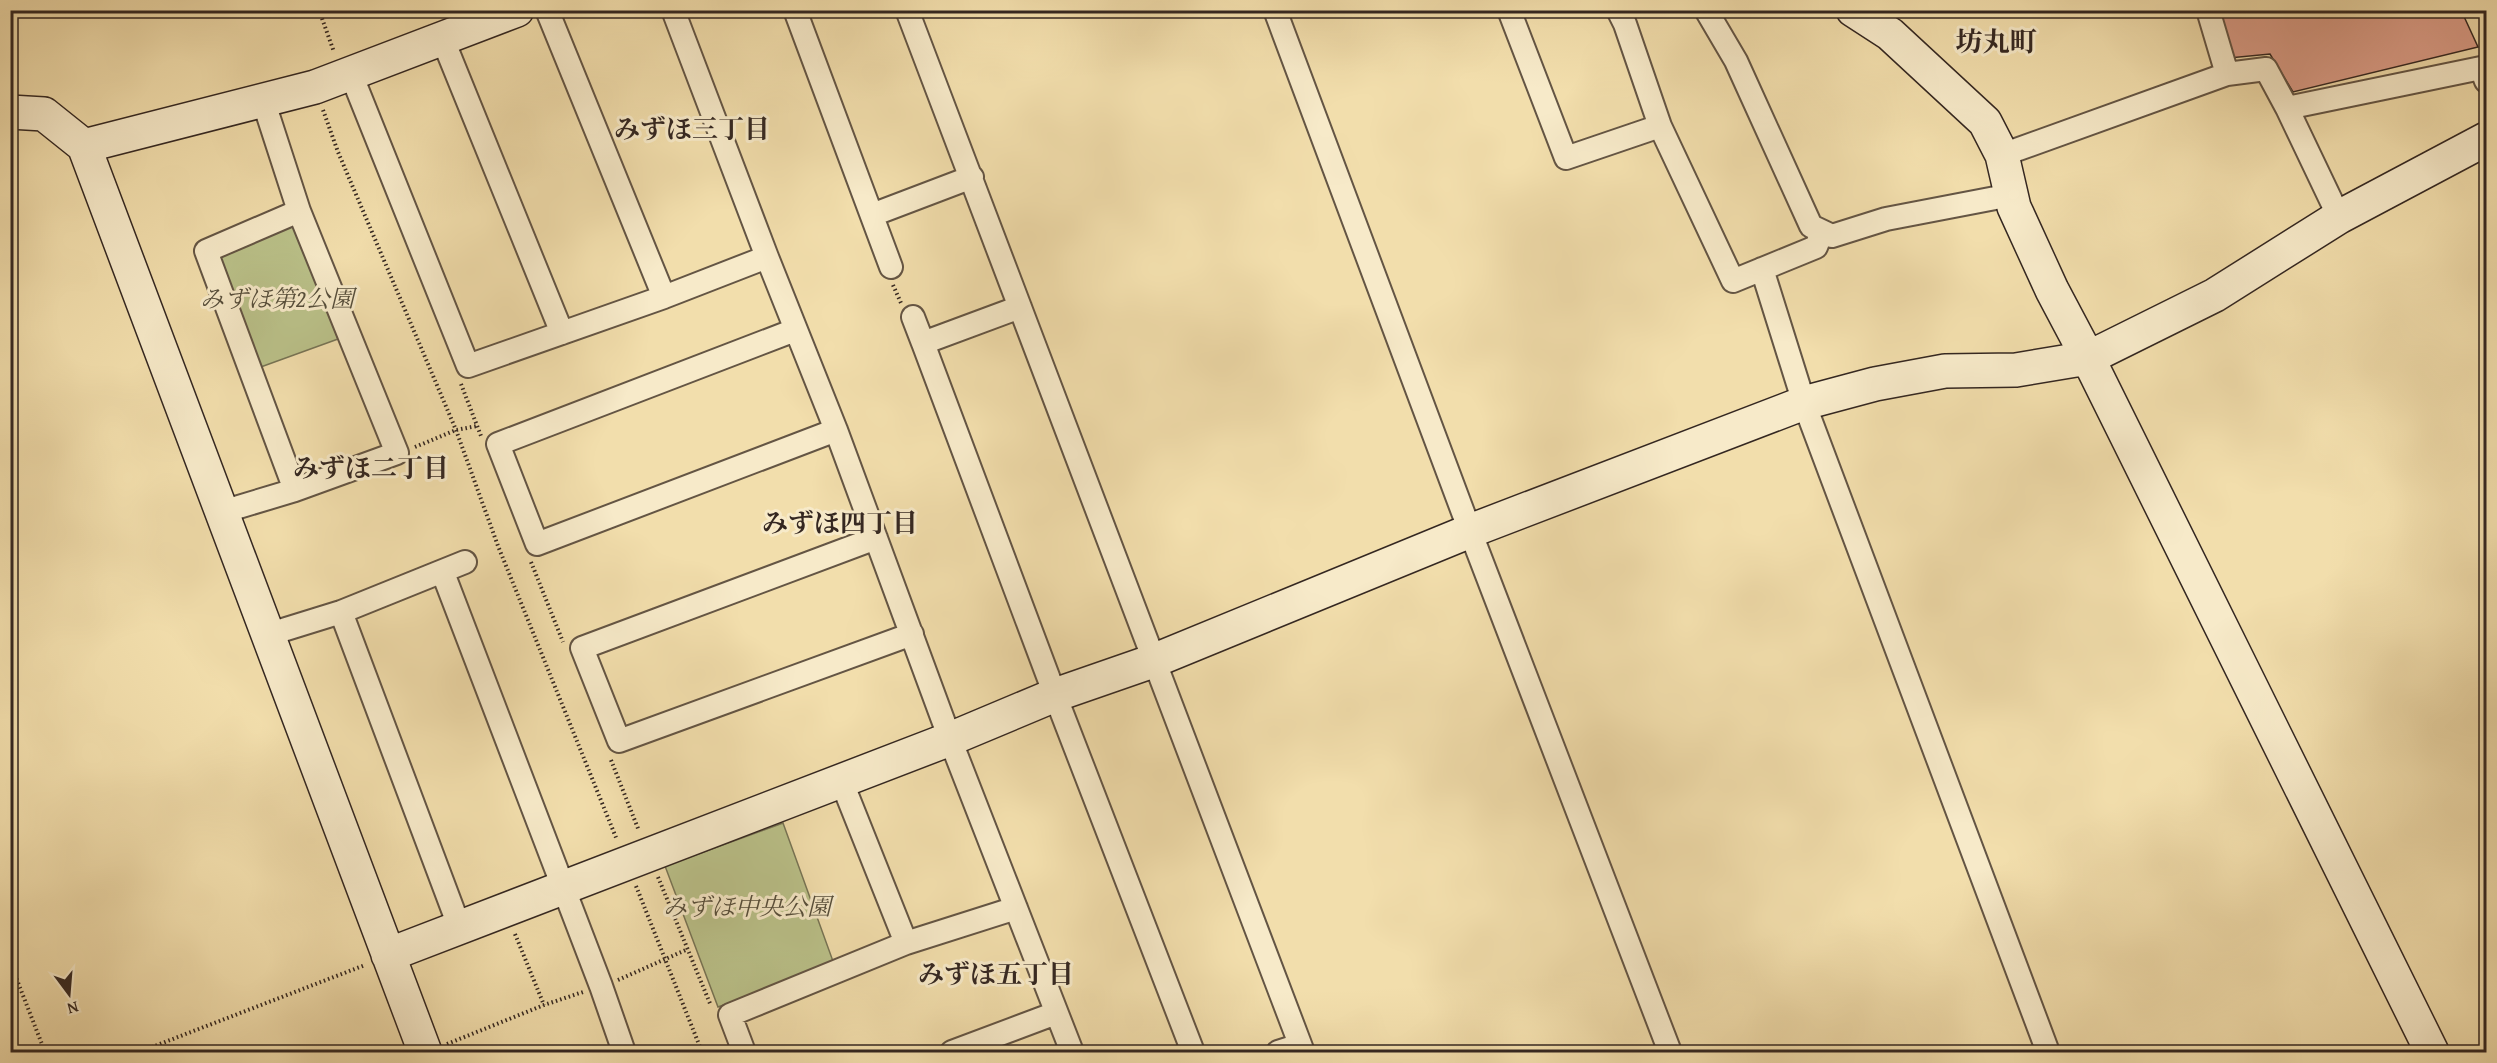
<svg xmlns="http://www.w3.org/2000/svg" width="2497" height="1063" viewBox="0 0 2497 1063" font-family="'Gentium Book Plus','Noto Serif JP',serif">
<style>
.green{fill:#bac189;stroke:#777455;stroke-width:1.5}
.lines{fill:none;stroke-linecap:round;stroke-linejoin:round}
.stream{stroke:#757f7a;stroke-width:6}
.building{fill:#dc9d88;stroke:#342721;stroke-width:1.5}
.street-casing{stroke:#645544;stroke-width:26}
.secondary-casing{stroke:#342721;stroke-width:36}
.path{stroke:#342721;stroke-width:4;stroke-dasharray:1.5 3;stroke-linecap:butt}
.street{stroke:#f7eac9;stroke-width:22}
.secondary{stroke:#f7eac9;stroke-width:33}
.labels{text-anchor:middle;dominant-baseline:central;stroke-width:6;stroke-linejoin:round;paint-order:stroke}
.park-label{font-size:24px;font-style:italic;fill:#564e3b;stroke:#f7eac9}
.neighbourhood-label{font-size:26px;font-weight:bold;fill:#342721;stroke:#f7eac9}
.quarter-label{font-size:27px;font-weight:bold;fill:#342721;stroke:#f7eac9}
</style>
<rect width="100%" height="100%" fill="#f2deac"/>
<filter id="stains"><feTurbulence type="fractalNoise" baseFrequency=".00333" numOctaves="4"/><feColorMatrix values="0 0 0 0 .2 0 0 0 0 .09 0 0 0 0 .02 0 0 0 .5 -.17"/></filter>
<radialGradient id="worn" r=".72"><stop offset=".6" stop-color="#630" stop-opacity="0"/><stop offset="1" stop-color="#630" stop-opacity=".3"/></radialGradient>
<!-- green -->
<path class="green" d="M295 225 338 339 258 368 216 257Z
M783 823 834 964 718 1007 665 866Z"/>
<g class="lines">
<!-- stream -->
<path class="stream" d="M2484 10 2486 17"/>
</g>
<!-- building -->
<path class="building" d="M2215 10H2461L2478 47 2293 92 2270 54 2229 58Z"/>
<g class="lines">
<defs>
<path id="street" d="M547 10 664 297
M673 10 767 257 836 430 950 739 1072 1052
M795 10 891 267
M907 10 1303 1052
M1275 10 1470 531 1670 1052
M1509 10 1566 158 1660 126
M1618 10 1625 24 1660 126 1733 281 1816 247 1822 232
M1706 10 1736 61 1811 226 1832 236 1886 219 2011 195
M2208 10 2227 74
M443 40 562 333
M351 74 468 366 664 297 767 257
M2287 108 2481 68 2486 81
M2002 155 2227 74 2266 69 2287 108 2339 217
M872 215 972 177
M1762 269 1804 403 2048 1052
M1020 307 923 343 1055 695 1193 1052
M913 317 923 343
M795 330 498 444 537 544 836 430
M295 490 206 251 299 211
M222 512 295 490 397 453 299 211 263 100
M876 538 582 648 619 741 912 634
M443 573 601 986 624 1052
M341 612 459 926
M270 634 341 612 465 562
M841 780 906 943
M744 1052 730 1015 906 943 1016 908
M952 1052 1056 1013
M1278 1052 1300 1045"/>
<path id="secondary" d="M1853 10 1890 34 1985 122 2002 155 2014 207 2052 290 2088 358 2432 1052
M10 112 44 114 84 146 425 1052
M84 146 315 87 517 10
M388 955 950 739 1055 695 1153 661 1470 531 1804 403 1875 384 1945 371 2016 370 2088 358 2215 295 2339 217 2486 139"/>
</defs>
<!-- street casing -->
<use href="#street" class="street-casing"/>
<!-- secondary casing -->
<use href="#secondary" class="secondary-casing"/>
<!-- path -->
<path class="path" d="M319 10 334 52
M323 110 338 152 456 430 498 546 617 840
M893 285 901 303
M461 384 481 436
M415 447 456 430 477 426
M531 562 563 642
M611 760 639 831
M658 877 711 1006
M636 886 702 1052
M515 934 544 1005
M10 962 45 1052
M618 980 688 949
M447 1044 544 1005 583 992
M139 1052 365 965"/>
<!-- street -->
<use href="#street" class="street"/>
<!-- secondary -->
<use href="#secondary" class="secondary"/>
</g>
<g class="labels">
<!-- park labels -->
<g class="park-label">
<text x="277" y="298">みずほ第2公園</text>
<text x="747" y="906">みずほ中央公園</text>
</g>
<!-- neighbourhood labels -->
<g class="neighbourhood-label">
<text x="692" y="128">みずほ三丁目</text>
<text x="371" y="467">みずほ二丁目</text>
<text x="840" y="522">みずほ四丁目</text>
<text x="996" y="973">みずほ五丁目</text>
</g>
<!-- quarter labels -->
<g class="quarter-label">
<text x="1996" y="41">坊丸町</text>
</g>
</g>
<!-- margin -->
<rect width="2497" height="1063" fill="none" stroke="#f2deac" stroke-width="36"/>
<rect x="12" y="12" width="2473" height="1039" fill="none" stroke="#342721" stroke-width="3"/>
<rect x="18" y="18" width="2461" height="1027" fill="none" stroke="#342721" stroke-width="1.5"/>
<!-- north arrow -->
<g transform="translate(69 994) rotate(164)" stroke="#f7eac9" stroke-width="4.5" paint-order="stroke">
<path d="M0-4.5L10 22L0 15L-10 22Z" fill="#342721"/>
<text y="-9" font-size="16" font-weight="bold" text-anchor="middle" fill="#342721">N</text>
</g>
<rect width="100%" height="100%" filter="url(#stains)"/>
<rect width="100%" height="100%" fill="url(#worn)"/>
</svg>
